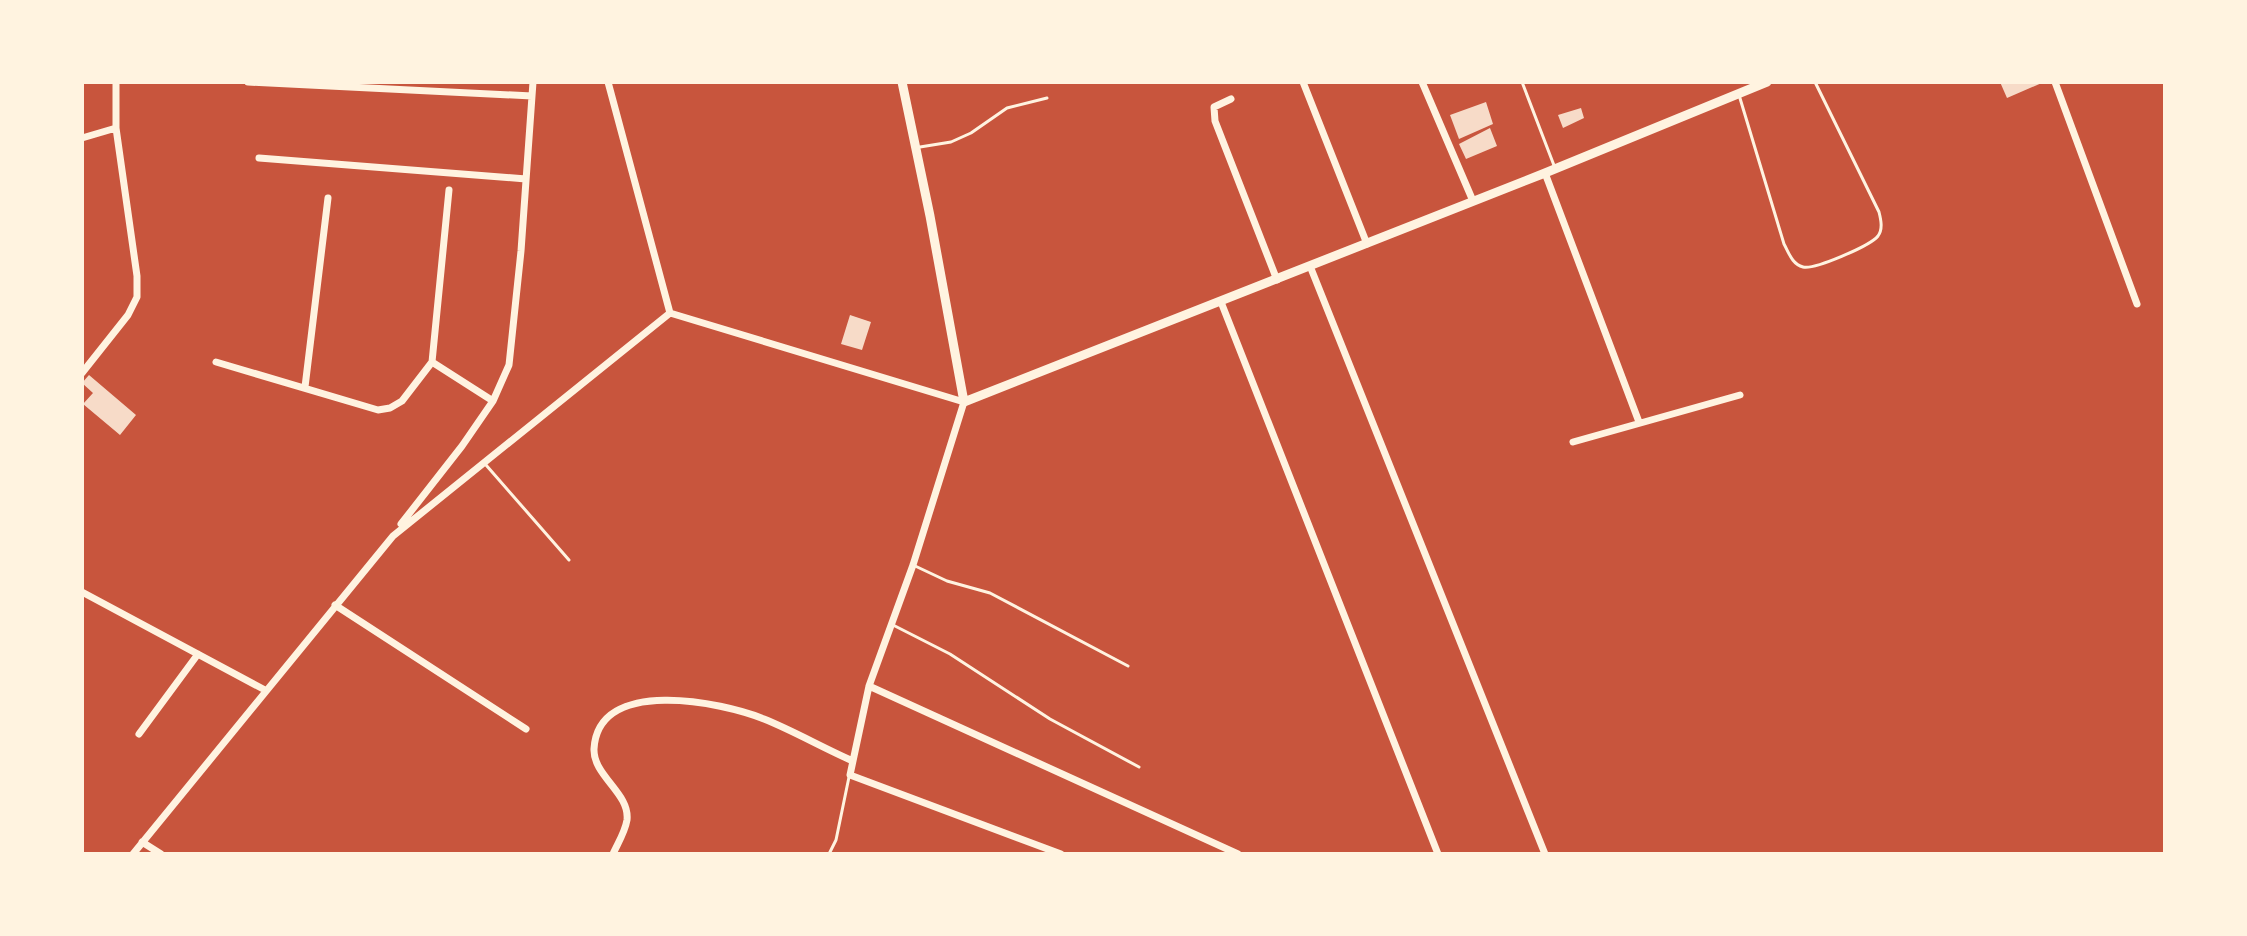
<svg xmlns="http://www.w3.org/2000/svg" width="2247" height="936" viewBox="0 0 2247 936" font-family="Jost,sans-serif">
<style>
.building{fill:#f7dbc8}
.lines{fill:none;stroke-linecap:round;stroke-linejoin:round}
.service{stroke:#fff3e0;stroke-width:3}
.minor{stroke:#fff3e0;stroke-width:7}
.tertiary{stroke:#fff3e0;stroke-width:9}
</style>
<rect width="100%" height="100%" fill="#c8553d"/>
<!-- building -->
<path class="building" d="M2000 82H2044L2007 98Z
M1486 102 1493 124 1459 139 1450 115Z
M1581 108 1584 118 1563 128 1558 115Z
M1490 128 1497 146 1466 159 1459 144Z
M850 315 871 322 862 350 841 344Z
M89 375 136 415 120 435 83 404 93 393 82 383Z"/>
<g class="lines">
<!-- service -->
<path class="service" d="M1522 82 1555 168
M1739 95 1784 244C1789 253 1792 264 1803 267 1814 270 1870 246 1878 236 1883 229 1881 220 1879 212L1815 82
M920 147 951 142 971 133 1007 108 1047 98
M486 465 569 560
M913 565 947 581 990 593 1128 666
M891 624 950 654 1050 719 1139 767
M829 854 836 840 849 777"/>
<!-- minor -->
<path class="minor" d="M248 82 532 96
M608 82 670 313
M1303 82 1367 244
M1422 82 1473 201
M2055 82 2137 304
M1231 99 1214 107 1215 121 1277 280
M82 138 116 128
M259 158 526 179
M1545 173 1639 422
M1310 266 1545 854
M1221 302 1438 854
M216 362 378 410 390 408 402 401 432 362 449 190
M432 362 493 401
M82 373 128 315 137 297V276L116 128V82
M305 387 328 198
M1573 442 1740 395
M401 524 462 446 493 401 509 365 521 251 533 82
M82 592 265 690
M335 605 526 729
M869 686 1238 854
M139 734 198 654
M142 842 161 854
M133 854 393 536 670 313 964 402 913 565 869 686 850 775 1061 854
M613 854C618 843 625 832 627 820 630 793 593 776 594 749 598 676 722 702 764 719 794 731 823 748 853 761"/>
<!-- tertiary -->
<path class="tertiary" d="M902 82 930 216 964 402 1545 173 1767 82"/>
</g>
<!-- border -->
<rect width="2247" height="936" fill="none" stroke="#fff3e0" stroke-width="168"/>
</svg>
